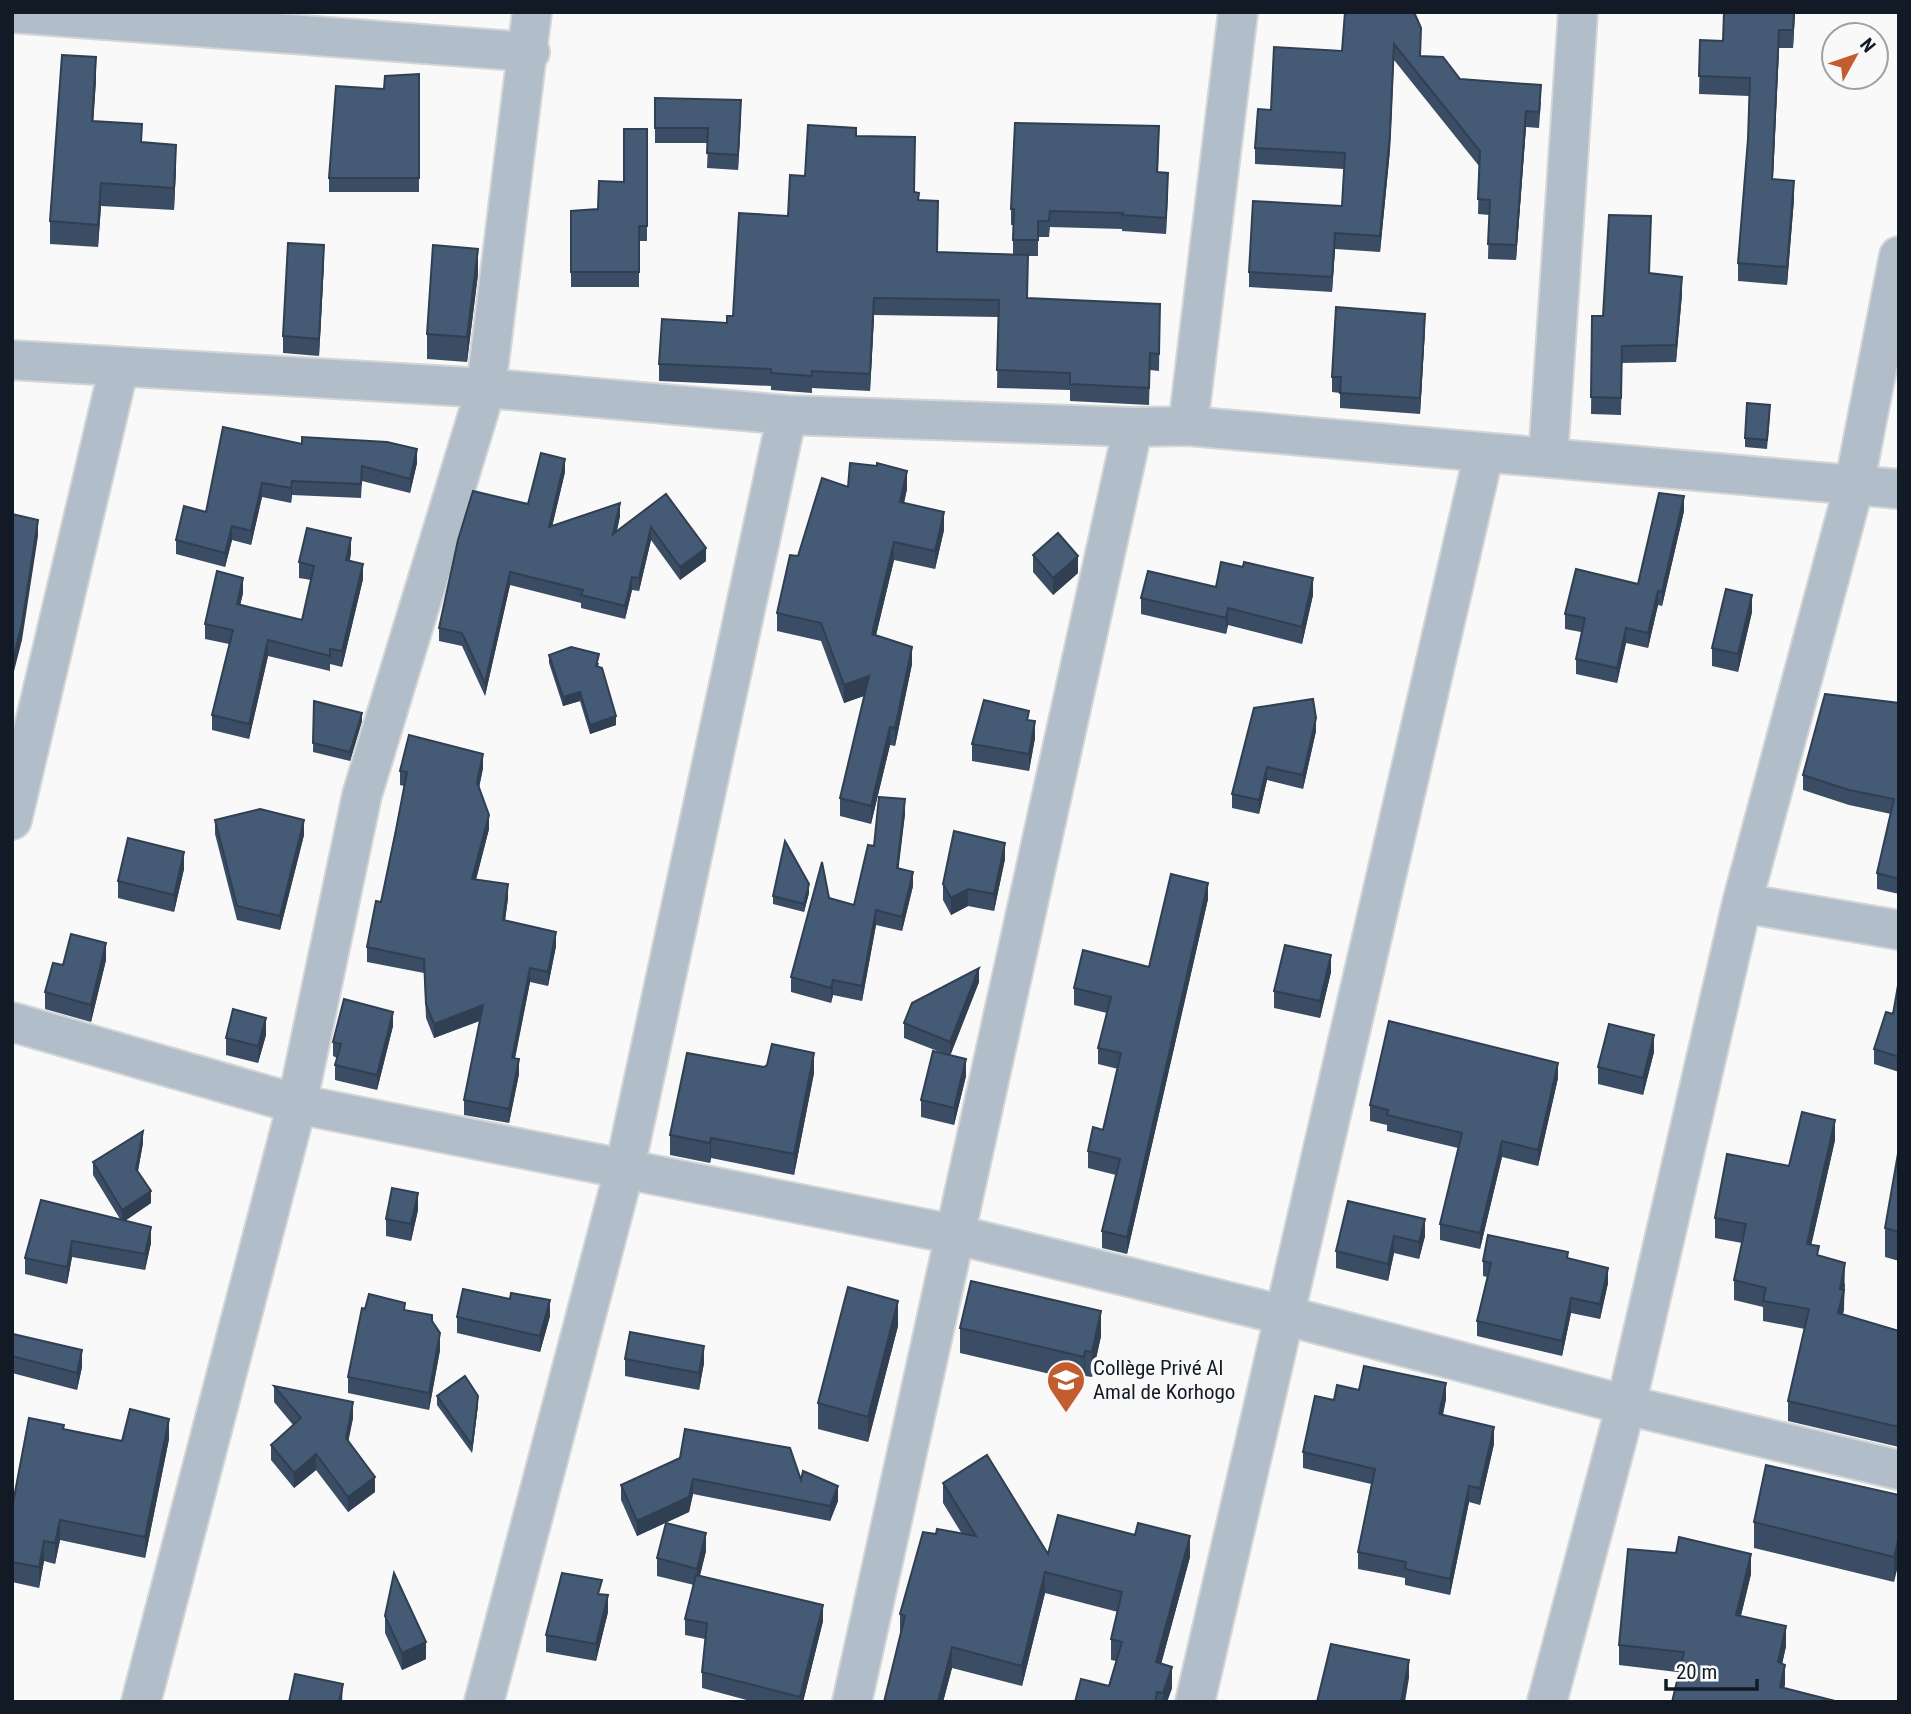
<svg xmlns="http://www.w3.org/2000/svg" width="1911" height="1714" viewBox="0 0 1911 1714" font-family="'Roboto Condensed',sans-serif">
<style>
.lines{fill:none;stroke-linecap:round;stroke-linejoin:round}
.minor-casing{stroke:#d4d5d7;stroke-width:42}
.minor{stroke:#b2bdca;stroke-width:38}
.wall{fill:#3b4d64}
.shaded-wall{fill:#303f51}
.building{fill:#455a74;stroke:#303f51;stroke-width:2}
.labels{text-anchor:middle;dominant-baseline:central;stroke-width:7;stroke-linejoin:round;paint-order:stroke}
.poi-label{font-size:21px;fill:#121b25;stroke:#f9f9f9;text-anchor:start}
</style>
<rect width="100%" height="100%" fill="#f9f9f9"/>
<g class="lines">
<defs>
<path id="minor" d="M12 13 530 52
M12 360 486 388 787 415 1133 427 1188 426 1899 489
M1188 426 1238 12
M1548 458 1578 12
M12 820 119 367
M1742 903 1899 930
M12 1022 297 1104 957 1235 1283 1315 1626 1405 1899 1470
M141 1702 297 1104 362 795 486 388 532 12
M484 1702 625 1167 787 415
M852 1702 1133 427
M1195 1702 1484 453
M1547 1702 1626 1405 1742 903 1854 486 1899 256"/>
</defs>
<!-- minor casing -->
<use href="#minor" class="minor-casing"/>
<!-- minor -->
<use href="#minor" class="minor"/>
</g>
<!-- wall -->
<path class="wall" d="M1345 12 1421 43V56L1460 79 1541 101 1539 128 1526 127 1516 260 1488 259 1489 215 1478 214 1479 166 1394 60 1390 150 1380 252 1335 249 1332 292 1249 287V272L1342 206 1344 169 1255 164V148L1271 110 1342 51Z
M1795 12 1793 48H1779L1773 179 1794 199 1787 285 1738 281V263L1748 139 1749 96 1699 94 1700 40 1723 41Z
M419 74V192H329V178L384 89Z
M96 80 93 121 142 142 176 167 174 210 101 206 98 247 50 244V221Z
M655 98 741 116 738 170 707 168 708 143H655Z
M647 129V241H639V287H571V211L598 209 624 182Z
M856 136 914 192 919 200 937 252 1013 254V225H1011V209L1159 142 1158 172 1168 189 1166 234 1122 231V229L1050 227 1049 237H1038V256H1028L1027 298 1160 304 1159 371 1150 370 1149 405 1070 401V390L997 388 998 317 874 315 870 391 812 388V393L771 390V386L659 381V364L727 323 733 316 788 216 805 176Z
M324 262 319 356 283 353V336Z
M1649 273 1682 294 1676 362 1622 363 1621 415 1591 414 1592 316H1603Z
M478 274 467 362 427 359V334Z
M1425 329 1420 414 1340 408V393L1332 392V377Z
M1770 414 1767 449 1745 447V438Z
M302 444 417 463 410 493 362 481 361 498 292 495 291 503 262 497 251 545 232 540 225 567 176 554V540L206 512Z
M565 472 552 526 620 516 617 531 666 494 706 561 680 580 651 540 639 591 632 590 625 619 581 608V603L510 585 485 696 462 646 439 641V628L528 504Z
M848 487 907 489 904 503 944 530 935 569 894 560 876 635 912 664 895 746 890 745 871 824 840 816V798L864 696 844 703 821 641 777 631V613L798 556Z
M1684 511 1662 606 1658 605 1648 648 1626 643 1617 683 1576 674V659L1581 632 1565 629V614L1638 584Z
M351 553 350 560 363 579 342 667 330 664V671L268 656 249 739 212 730V715L229 644 205 639V624L243 593 240 605 302 620 311 580 299 578V562Z
M1033 555 1078 573 1053 595 1033 572Z
M1216 587 1313 595 1302 644 1228 625 1226 634 1141 614V598Z
M1752 612 1738 672 1712 666V648Z
M549 655 599 663 598 667 616 725 590 734 580 701 563 706 549 663Z
M314 701 362 721 350 761 313 752Z
M1899 703V894L1877 889V873L1891 814 1849 805 1803 790V775Z
M1254 708 1316 731 1303 789 1267 780 1259 814 1232 808V794Z
M1029 721 1035 738 1029 771 972 761V744Z
M483 768 479 788 489 829 476 880 508 898 505 921 556 946 548 986 530 982 515 1059 519 1074 509 1123 464 1115V1100L480 1021 434 1038 426 1018 424 973 367 962V947L381 902 404 786 400 785V771Z
M905 814 898 868 913 886 902 931 876 925 862 1001 833 995 831 1003 791 992V977L829 898 854 905 874 846Z
M215 820 304 835 280 930 237 920 215 834Z
M1005 859 994 911 968 906 951 915 943 900V884Z
M184 869 174 912 118 898V881Z
M809 893 804 912 773 904V896Z
M1208 899 1127 1254 1102 1248V1231L1116 1175 1088 1168V1151L1103 1130 1118 1069 1098 1064V1048L1107 1013 1074 1005V988L1149 967Z
M106 960 91 1022 45 1009V992L63 965Z
M1331 972 1320 1018 1274 1008V991Z
M1899 980V1072L1874 1064V1049L1893 1014Z
M979 982 950 1056 966 1076 954 1125 921 1117V1100L945 1054 904 1038V1023Z
M393 1026 377 1090 335 1080V1065L337 1058 333 1056V1042Z
M266 1035 258 1063 226 1055V1038Z
M1654 1052 1643 1095 1598 1084V1067Z
M767 1065 814 1073 794 1175 711 1158 710 1163 670 1155V1135Z
M1558 1078 1538 1166 1502 1157 1480 1249 1440 1240V1224L1458 1148 1387 1131V1125L1370 1121V1105Z
M1835 1140 1811 1245 1819 1256 1845 1284 1843 1315 1899 1331V1447L1788 1421V1401L1805 1329 1763 1321V1307L1734 1300V1280L1742 1243 1715 1238V1218L1789 1166Z
M143 1143 138 1171 151 1203 126 1220 151 1243 145 1270 72 1257 67 1284 25 1274V1258L120 1219 93 1175V1162Z
M1899 1148V1261L1885 1257V1228Z
M1348 1201 1425 1236 1419 1259 1394 1253 1388 1281 1336 1268V1251Z
M418 1210 411 1241 386 1236V1219Z
M1568 1258 1608 1283 1600 1319 1571 1313 1562 1356 1477 1336V1321L1487 1277 1483 1276V1261Z
M405 1310 432 1321 440 1350 429 1410 348 1393V1377Z
M550 1316 540 1352 457 1333V1317Z
M898 1326 868 1442 818 1429V1403Z
M960 1328 1101 1336 1092 1377 1085 1376 1084 1382 960 1353Z
M12 1336 82 1367 77 1390 12 1373Z
M625 1359 704 1363 699 1390 625 1376Z
M274 1386 353 1418 348 1441 375 1492 348 1512 316 1470 294 1488 271 1460V1445L293 1425 274 1402Z
M1359 1390 1446 1399 1443 1415 1494 1444 1480 1505 1469 1502 1450 1595 1405 1585V1578L1358 1569V1552L1371 1484 1303 1468V1452L1334 1400Z
M437 1396 478 1405 472 1453 437 1405Z
M64 1429 122 1441 169 1439 145 1558 60 1540 55 1564 44 1561 39 1588 12 1582V1508Z
M680 1458 801 1480 838 1501 830 1521 693 1494 689 1512 637 1536 621 1500V1485Z
M943 1483 1048 1554 1190 1557 1161 1664 1172 1688 1167 1702H1075L1109 1686 1116 1661 1111 1660V1639L1118 1612 1045 1593 1022 1686 952 1668 943 1702H884L900 1635V1614L936 1534H962L943 1503Z
M1899 1495 1894 1582 1754 1548V1522Z
M706 1551 700 1576 823 1621 803 1702H754L702 1688V1672L705 1639 685 1635V1619L694 1585 657 1576V1558Z
M1751 1574 1741 1616 1786 1646 1782 1664 1785 1685 1619 1665V1645Z
M602 1594 608 1612 596 1661 546 1652V1635Z
M385 1616 426 1659 402 1670 385 1633Z"/>
<!-- shaded-wall -->
<path class="shaded-wall" d="M1794 12H1795L1793 48V30Z
M1779 30V48L1772 197V179Z
M1394 44 1390 150 1380 252V236Z
M96 57V80L92 143V121Z
M741 100V116L738 170V155Z
M1526 111V127L1516 260V245Z
M176 145V167L174 210V188Z
M1168 173V189L1166 234V218Z
M1794 181V199L1787 285V267Z
M101 183V206L98 247V225Z
M1335 233V249L1332 292V277Z
M324 245V262L319 356V339Z
M478 249V274L467 362V337Z
M1682 277V294L1676 362V345Z
M874 298V315L870 391V374Z
M1425 314V329L1420 414V398Z
M417 449V463L410 493V479Z
M565 459V472L549 540V527Z
M907 471V489L900 520V502Z
M292 481V495L291 503V488Z
M262 483V497L251 545V531Z
M1684 496V511L1662 606V592Z
M620 503V516L613 547V534Z
M944 512V530L935 569V551Z
M38 520V536L22 640 12 679V663Z
M232 526V540L225 567V553Z
M651 527V540L639 591V578Z
M351 538V553L346 575V560Z
M894 542V560L872 652V634Z
M706 548V561L680 580V567Z
M1078 556V573L1053 595V578Z
M363 564V579L342 667V651Z
M510 572V585L485 696V683Z
M632 577V590L625 619V606Z
M243 578V593L237 619V604Z
M1313 578V595L1302 644V627Z
M1658 591V605L1648 648V633Z
M1752 595V612L1738 672V654Z
M1228 608V625L1226 634V618Z
M1626 628V643L1617 683V668Z
M268 640V656L249 739V724Z
M912 647V664L895 746V728Z
M869 676V694L844 703V685Z
M580 692V701L563 706V697Z
M362 713V721L350 761V752Z
M616 716V725L590 734V725Z
M1316 718V731L1303 789V775Z
M1035 721V738L1029 771V754Z
M890 727V745L871 824V806Z
M483 754V768L477 797V782Z
M1267 767V780L1259 814V800Z
M905 799V814L897 882V868Z
M489 815V829L472 894V879Z
M304 820V835L280 930V916Z
M1005 843V859L994 911V894Z
M184 852V869L174 912V895Z
M913 872V886L902 931V917Z
M1208 883V899L1127 1254V1237Z
M508 884V898L503 935V920Z
M809 884V893L804 912V904Z
M968 889V906L951 915V898Z
M876 910V925L862 1001V986Z
M556 932V946L548 986V972Z
M106 943V960L91 1022V1005Z
M1331 955V972L1320 1018V1001Z
M530 968V982L512 1072V1058Z
M979 968V982L950 1056V1042Z
M833 980V995L831 1003V988Z
M483 1005V1019L434 1038V1024Z
M393 1012V1026L377 1090V1075Z
M266 1018V1035L258 1063V1046Z
M1654 1035V1052L1643 1095V1078Z
M814 1053V1073L794 1175V1154Z
M519 1059V1074L509 1123V1109Z
M966 1059V1076L954 1125V1108Z
M1558 1063V1078L1538 1166V1150Z
M1835 1120V1140L1807 1264V1244Z
M143 1131V1143L136 1181V1169Z
M711 1138V1158L710 1163V1143Z
M1502 1141V1157L1480 1249V1233Z
M151 1191V1203L122 1223V1210Z
M418 1193V1210L411 1241V1224Z
M1425 1219V1236L1419 1259V1242Z
M151 1227V1243L145 1270V1254Z
M1394 1236V1253L1388 1281V1264Z
M72 1241V1257L67 1284V1267Z
M1845 1263 1844 1310 1838 1333 1840 1289Z
M1608 1268V1283L1600 1319V1304Z
M1571 1298V1313L1562 1356V1341Z
M550 1300V1316L540 1352V1336Z
M898 1301V1326L868 1442V1417Z
M1101 1311V1336L1092 1377V1352Z
M440 1333V1350L429 1410V1393Z
M704 1346V1363L699 1390V1373Z
M82 1350V1367L77 1390V1373Z
M1085 1351V1376L1084 1382V1357Z
M1446 1383V1399L1439 1431V1414Z
M478 1396V1405L472 1453V1445Z
M353 1402V1418L346 1453V1438Z
M169 1419V1439L145 1558V1537Z
M1494 1427V1444L1480 1505V1488Z
M316 1454V1470L294 1488V1473Z
M375 1477V1492L348 1512V1497Z
M693 1479V1494L689 1512 637 1536V1521Z
M838 1486V1501L830 1521V1506Z
M1469 1486V1502L1450 1595V1579Z
M60 1520V1540L55 1564V1543Z
M706 1533V1551L697 1586V1569Z
M1190 1536V1557L1156 1683V1662Z
M1899 1537V1562L1894 1582V1557Z
M44 1541V1561L39 1588V1567Z
M1751 1554V1574L1736 1635V1615Z
M1045 1572V1593L1022 1686V1666Z
M608 1595V1612L596 1661V1644Z
M823 1605V1621L803 1702H800V1697Z
M1786 1626V1646L1778 1683V1662Z
M426 1642V1659L402 1670V1653Z
M952 1647V1668L943 1702H938Z
M1409 1660V1678L1405 1702H1401Z
M1785 1665V1685L1781 1702 1780 1687Z
M1172 1667V1688L1167 1702H1163V1693Z
M343 1684 342 1702H339Z"/>
<!-- building -->
<path class="building" d="M1345 12H1414L1421 28 1420 56 1443 57 1460 79 1541 85 1539 112 1526 111 1516 245 1488 244 1490 200 1478 199 1480 151 1394 44 1390 134 1380 236 1335 233 1332 277 1249 272 1253 201 1342 206 1345 153 1255 148 1258 109 1271 110 1274 47 1342 51Z
M1724 12H1794L1793 30H1779L1772 179 1794 181 1787 267 1738 263 1748 139 1750 78 1699 76 1700 40 1723 41Z
M62 55 96 57 92 121 142 124 141 142 176 145 174 188 101 183 98 225 50 221Z
M419 74V178H329L336 86 384 89 385 76Z
M655 98 741 100 738 155 707 153 708 128H655Z
M1015 123 1159 126 1157 172 1168 173 1166 218 1122 215 1123 213 1050 211 1049 221H1038V240H1013L1014 209H1011Z
M808 125 856 128V136L915 137 914 192 919 193 918 200 938 201 937 252 1028 255 1027 298 1160 304 1159 354 1150 353 1149 388 1070 384V373L997 370 999 300 874 298 870 374 812 371V376L771 373V369L659 364 662 319 727 323V316H733L739 213 788 216 790 175 805 176Z
M624 129H647V226H639V272H571V211L598 209 599 181 624 182Z
M1609 215 1651 216 1649 273 1682 277 1676 345 1622 346 1621 398 1591 397 1592 316H1603Z
M288 243 324 245 319 339 283 336Z
M433 245 478 249 467 337 427 334Z
M1336 307 1425 314 1420 398 1340 393 1341 377H1332Z
M1747 403 1770 405 1767 440 1745 438Z
M223 427 302 444V437L387 442 417 449 410 479 362 466 361 484 292 481 291 488 262 483 251 531 232 526 225 553 176 540 184 506 206 512Z
M541 453 565 459 549 527 620 503 613 534 666 494 706 548 680 567 651 527 639 578 632 577 625 606 581 595 583 590 510 572 485 683 462 633 439 628 458 540 473 491 528 504Z
M850 463 877 466V463L907 471 900 502 944 512 935 551 894 542 872 634 912 647 895 728 890 727 871 806 840 798 869 676 844 685 821 623 777 613 790 555 798 556 822 478 848 487Z
M1659 493 1684 496 1662 592 1658 591 1648 633 1626 628 1617 668 1576 659 1585 618 1565 614 1576 569 1638 584Z
M12 514 38 520 22 624 12 663Z
M307 528 351 538 346 560 363 564 342 651 330 649V656L268 640 249 724 212 715 233 630 205 624 217 571 243 578 237 604 302 620 314 566 299 562Z
M1058 533 1078 556 1053 578 1033 555Z
M1221 562 1243 567 1244 562 1313 578 1302 627 1228 608 1226 618 1141 598 1148 571 1216 587Z
M1726 589 1752 595 1738 654 1712 648Z
M571 647 599 654 596 666 602 668 616 716 590 725 580 692 563 697 549 655Z
M1825 694 1899 703V879L1877 873 1894 799 1849 790 1803 775Z
M1313 699 1316 718 1303 775 1267 767 1259 800 1232 794 1254 708Z
M984 700 1029 711 1027 720 1035 721 1029 754 972 744Z
M314 701 362 713 350 752 313 743Z
M409 735 483 754 477 782 489 815 472 879 508 884 503 920 556 932 548 972 530 968 512 1058 519 1059 509 1109 464 1100 483 1005 434 1024 426 1004 424 959 367 947 376 901 381 902 396 830 407 772 400 771Z
M879 797 905 799 897 868 913 872 902 917 876 910 862 986 833 980 831 988 791 977 822 862 829 898 854 905 868 845 874 846Z
M260 809 304 820 280 916 237 906 215 820Z
M954 831 1005 843 994 894 968 889 951 898 943 884Z
M128 838 184 852 174 895 118 881Z
M785 841 809 884 804 904 773 896Z
M1171 874 1208 883 1127 1237 1102 1231 1120 1159 1088 1151 1093 1127 1103 1130 1121 1053 1098 1048 1111 997 1074 988 1083 950 1149 967Z
M71 934 106 943 91 1005 45 992 53 963 63 965Z
M1285 945 1331 955 1320 1001 1274 991Z
M979 968 950 1042 904 1023 912 1003Z
M1899 980V1057L1874 1049 1886 1012 1893 1014Z
M344 999 393 1012 377 1075 335 1065 341 1044 333 1042Z
M233 1009 266 1018 258 1046 226 1038Z
M1389 1021 1558 1063 1538 1150 1502 1141 1480 1233 1440 1224 1462 1133 1387 1115 1388 1110 1370 1105Z
M1609 1024 1654 1035 1643 1078 1598 1067Z
M772 1044 814 1053 794 1154 711 1138 710 1143 670 1135 687 1053 764 1067 767 1065Z
M933 1051 966 1059 954 1108 921 1100Z
M1802 1112 1835 1120 1807 1244 1819 1246 1817 1255 1845 1263 1840 1289 1844 1290 1838 1313 1899 1331V1427L1788 1401 1809 1309 1763 1301 1766 1288 1734 1280 1746 1224 1715 1218 1727 1154 1789 1166Z
M143 1131 136 1169 151 1191 122 1210 93 1162Z
M1899 1148V1232L1885 1228Z
M392 1188 418 1193 411 1224 386 1219Z
M41 1200 151 1227 145 1254 72 1241 67 1267 25 1258Z
M1348 1201 1425 1219 1419 1242 1394 1236 1388 1264 1336 1251Z
M1488 1235 1568 1252 1567 1258 1608 1268 1600 1304 1571 1298 1562 1341 1477 1321 1491 1263 1483 1261Z
M971 1281 1101 1311 1092 1352 1085 1351 1084 1357 960 1328Z
M848 1287 898 1301 868 1417 818 1403Z
M463 1289 510 1299 511 1293 550 1300 540 1336 457 1317Z
M369 1294 405 1303 404 1310 432 1315V1321L440 1333 429 1393 348 1377 362 1308 365 1309Z
M630 1332 704 1346 699 1373 625 1359Z
M13 1334 82 1350 77 1373 12 1356Z
M1364 1366 1446 1383 1439 1414 1494 1427 1480 1488 1469 1486 1450 1579 1405 1569 1406 1562 1358 1552 1375 1469 1303 1452 1315 1396 1334 1400 1337 1385 1359 1390Z
M465 1376 478 1396 472 1445 437 1396Z
M274 1386 353 1402 346 1438 375 1477 348 1497 316 1454 294 1473 271 1445 301 1418Z
M130 1409 169 1419 145 1537 60 1520 55 1543 44 1541 39 1567 12 1562V1508L29 1418 64 1425 63 1429 122 1441Z
M685 1429 790 1448 801 1480 803 1471 838 1486 830 1506 693 1479 689 1497 637 1521 621 1485 680 1458Z
M987 1455 1048 1554 1058 1515 1135 1535 1138 1523 1190 1536 1156 1662 1172 1667 1163 1693 1157 1692 1155 1702H1075L1081 1679 1109 1686 1122 1642 1111 1639 1122 1592 1045 1572 1022 1666 952 1647 938 1702H884L905 1616 900 1614 923 1532 936 1534 937 1529 976 1536 943 1483Z
M1766 1465 1899 1495V1537L1894 1557 1754 1522Z
M666 1523 706 1533 697 1569 657 1558Z
M1679 1537 1751 1554 1736 1615 1786 1626 1778 1662 1785 1665 1780 1687 1839 1702H1672L1684 1652 1619 1645 1628 1549 1676 1553Z
M394 1573 426 1642 402 1653 385 1616Z
M562 1573 602 1580 598 1594 608 1595 596 1644 546 1635Z
M696 1575 823 1605 800 1697 702 1672 707 1623 685 1619Z
M1331 1644 1409 1660 1401 1702H1317Z
M295 1674 343 1684 339 1702H289Z"/>
<!-- icons -->
<defs>
<symbol id="school-pin" viewBox="-11 -11 22 30"><path d="M0 17L-7.5 6A9.5 9.5 0 1 1 7.5 6Z" fill="#c35c2f" stroke="#f9f9f9"/><path d="M0-5L7-2L0 1L-7-2ZM-4 1L0 2.5L4 1V4Q0 6-4 4Z" fill="#fff"/></symbol>
</defs>
<g fill-rule="evenodd">
<use href="#school-pin" x="1044" y="1358" width="44" height="60"/>
</g>
<g class="labels">
<!-- poi labels -->
<g class="poi-label">
<text x="1093" y="1368">Collège Privé Al<tspan x="1093" dy="24">Amal de Korhogo</tspan></text>
</g>
</g>
<!-- border -->
<rect width="1911" height="1714" fill="none" stroke="#121b25" stroke-width="28"/>
<!-- north arrow -->
<g transform="translate(1855 56) rotate(50)"><circle r="33" fill="#f9f9f9" stroke="#9da0a4" stroke-width="2"/>
<path d="M0-5L12 26L0 18L-12 26Z" fill="#c35c2f"/>
<text y="-10" font-size="19" font-weight="bold" text-anchor="middle" fill="#121b25">N</text>
</g>
<!-- scale -->
<path d="M1666 1679v10h91v-10" fill="none" stroke="#121b25" stroke-width="3.5"/>
<text x="1676" y="1679" font-size="21" fill="#121b25" stroke="#f9f9f9" stroke-width="5" paint-order="stroke">20 m</text>
</svg>
